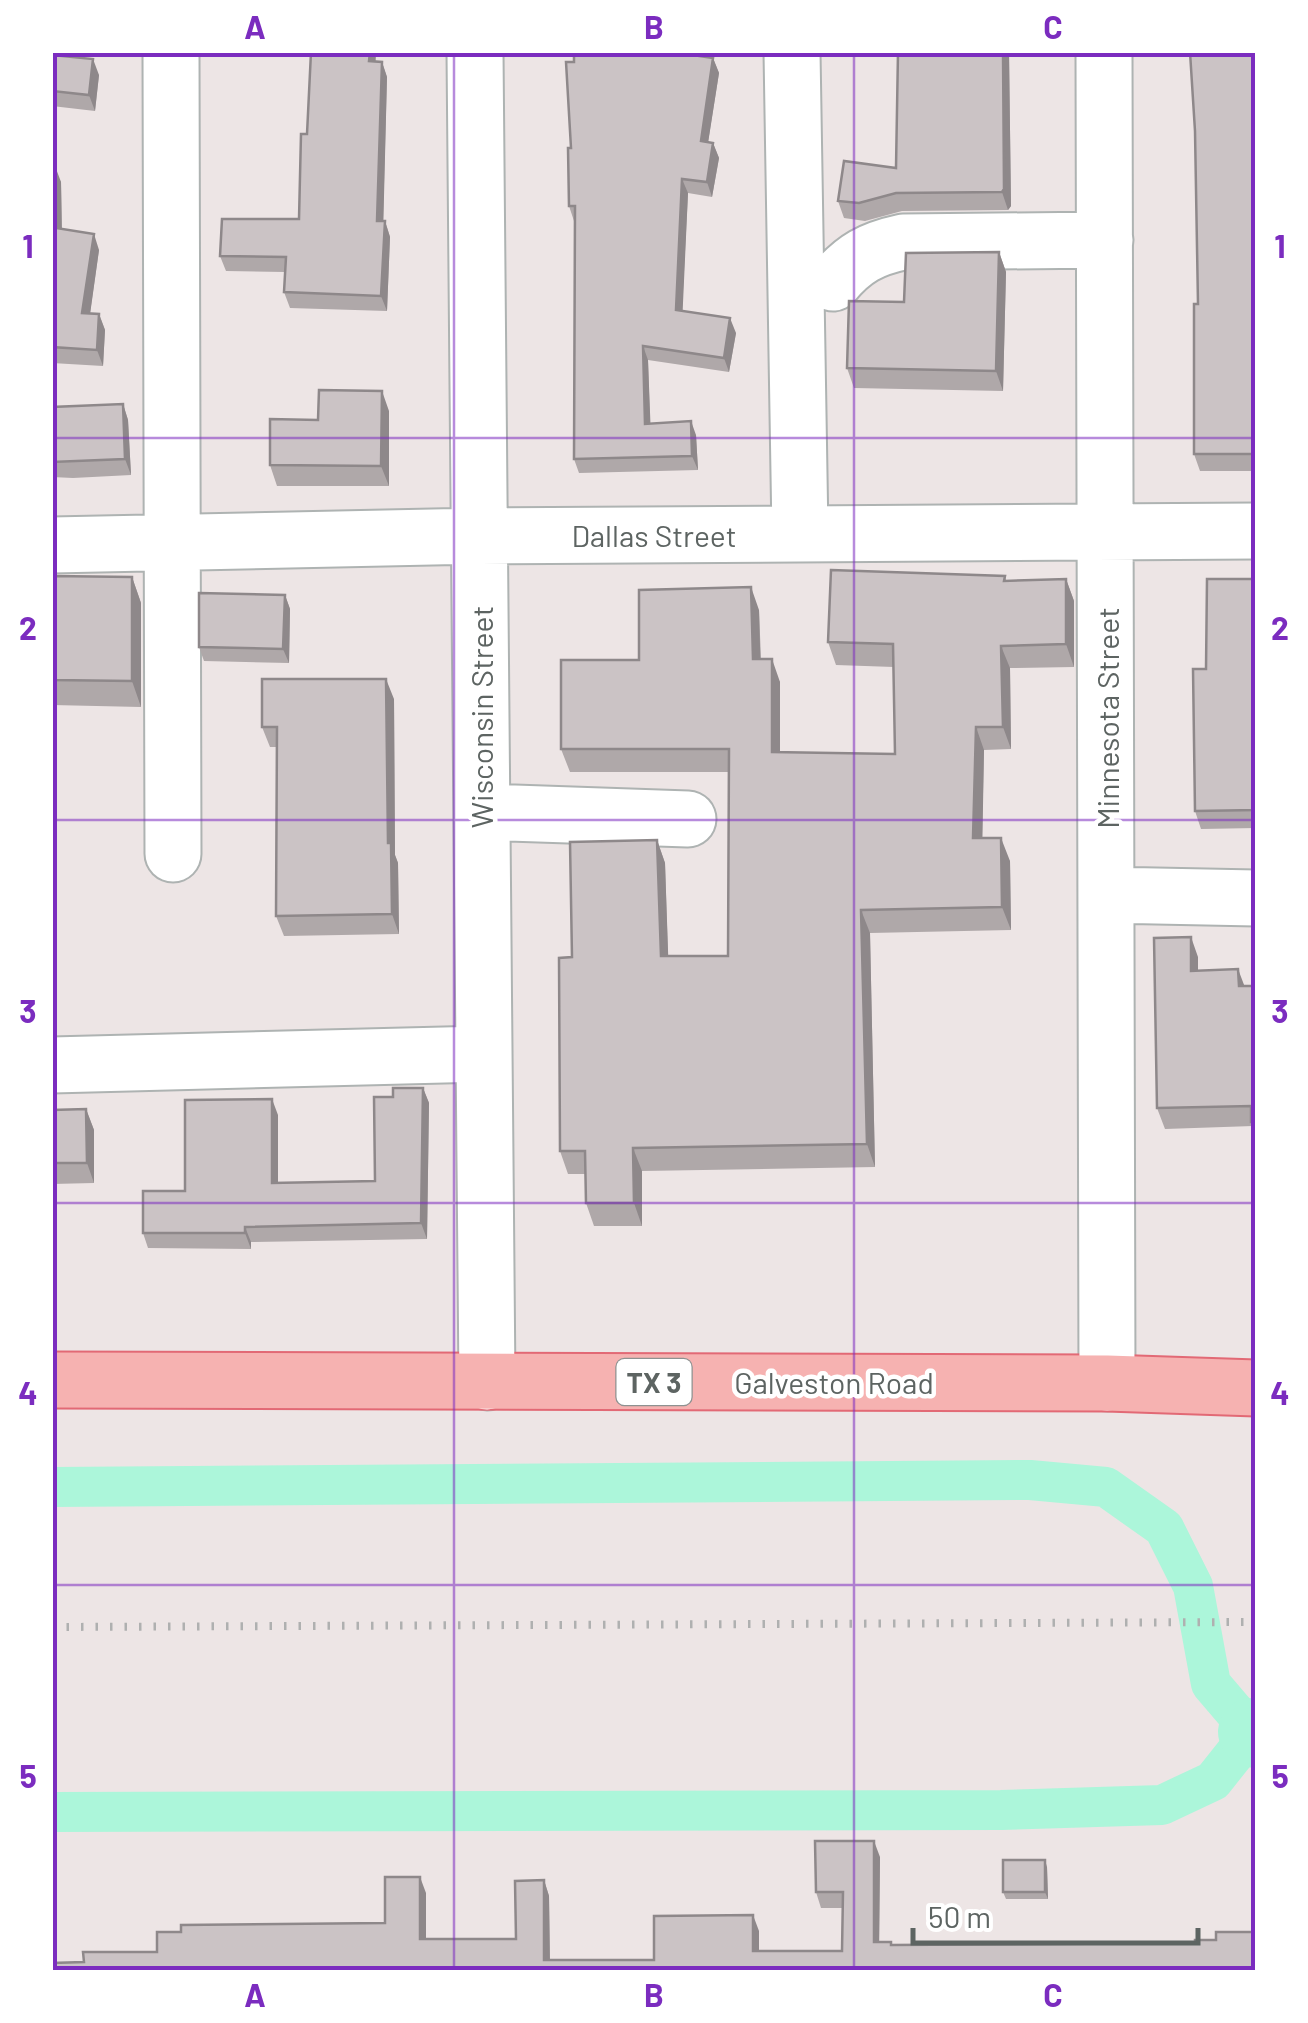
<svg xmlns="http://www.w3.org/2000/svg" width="1308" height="2023" viewBox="0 0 1308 2023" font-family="Barlow,sans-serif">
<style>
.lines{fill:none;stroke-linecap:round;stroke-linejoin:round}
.canal{stroke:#acf6da;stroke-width:40}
.river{stroke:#acf6da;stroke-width:68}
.minor-casing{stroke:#aeb3b2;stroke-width:59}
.major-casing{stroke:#e26975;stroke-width:59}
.minor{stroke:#fff;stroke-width:55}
.major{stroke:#f6b2b1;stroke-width:55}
.rail{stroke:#afb0b0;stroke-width:8;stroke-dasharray:2.5 12;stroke-linecap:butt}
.wall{fill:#afa8a9}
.shaded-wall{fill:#8e888a}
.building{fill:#cbc3c5;stroke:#8e888a;stroke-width:2.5}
.grid{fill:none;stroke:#7b2cbf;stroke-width:2.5;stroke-opacity:0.55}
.labels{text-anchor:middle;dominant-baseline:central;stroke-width:9;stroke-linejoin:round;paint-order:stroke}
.shield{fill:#fff;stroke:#8e9291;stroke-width:2.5}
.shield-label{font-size:28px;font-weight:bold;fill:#5d6462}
.street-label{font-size:30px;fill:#5d6462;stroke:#fff}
.neatline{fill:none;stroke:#7b2cbf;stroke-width:4}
.grid-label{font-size:32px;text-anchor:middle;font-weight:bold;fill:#7b2cbf}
</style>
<rect width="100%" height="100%" fill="#ede5e5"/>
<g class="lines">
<!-- canal -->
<path class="canal" d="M52 1487 1030 1480 1106 1487 1164 1528 1193 1586 1211 1684 1252 1732 1213 1781 1162 1805 1001 1810 52 1812"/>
<!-- river -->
<path class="river" d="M1252 1732 1256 1734"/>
<defs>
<path id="minor" d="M171 52 173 854
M475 52 487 1382
M792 52 800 534
M1104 52 1107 1383
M833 283C854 258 871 249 903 242L1105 240
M52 545 480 536 1256 531
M482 812 688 819
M1106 895 1256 898
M52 1065 484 1054"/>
<path id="major" d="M52 1380 1107 1383 1256 1388"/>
</defs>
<!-- minor casing -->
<use href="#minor" class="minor-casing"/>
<!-- major casing -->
<use href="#major" class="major-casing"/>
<!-- minor -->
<use href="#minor" class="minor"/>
<!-- major -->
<use href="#major" class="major"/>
<!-- rail -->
<path class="rail" d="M52 1627 1256 1622"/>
</g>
<!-- wall -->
<path class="wall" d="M898 52H1009L1011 206 1008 210 902 211 865 221 844 218 838 201 896 168Z
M1256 52V471H1200L1194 454 1198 304 1195 131Z
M52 55 99 75 95 111 52 106Z
M713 58 719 73 708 142 713 143 719 158 712 197 688 193 682 311 736 333 729 372 648 360 650 423 696 435 698 470 579 473 574 459V221L569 206 571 148Z
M375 62H382L387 77 383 221H385L390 237 387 311 290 308 284 292 285 272 226 271 220 256 299 219 307 134Z
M52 167 61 182 62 229 99 250 90 313 99 314 105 330 103 366 52 363Z
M999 252 1006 272 1003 391 854 388 847 368 904 302Z
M123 404 128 420 131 475 73 478 52 477V407Z
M389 411V486H277L270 465 318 420Z
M52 576 132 577 141 603V707L52 705Z
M1005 576 1006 581 1066 579 1074 601V667L1010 668 1011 749 984 750 982 838 1010 861 1011 930 870 933 875 1167 642 1171V1226H594L586 1203V1174H568L560 1151 572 957 657 840 665 863 668 956H728L729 772H570L561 749 639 660 759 610 761 659 780 682V752L895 754 894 667 836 665 828 642Z
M1256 579V828L1201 829 1195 811 1206 669Z
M285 595 290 609 289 663 204 661 199 647Z
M394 699 395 855 398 863 399 934 284 936 276 916V747H270L262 727Z
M1198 957V970L1244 986H1256V1134L1253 1126 1165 1129 1157 1108Z
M423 1088 429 1103 427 1239 251 1242V1249L148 1248 143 1233 185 1191 278 1115V1183L375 1181 393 1097Z
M86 1109 94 1130V1183L52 1184V1110Z
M880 1857 879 1942 892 1945 1195 1943 1216 1940 1256 1970 84 1962 157 1952 181 1932 385 1923 426 1893V1939H516L544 1880 549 1896 550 1960H654L759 1931V1951H842L843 1908H821L816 1892Z
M1047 1867 1048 1899H1006L1003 1892Z"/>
<!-- shaded-wall -->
<path class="shaded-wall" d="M370 52H376L375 77 369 61Z
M1003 52H1009L1011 206 1008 210 1002 192Z
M713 58 719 73 706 156 701 141Z
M93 59 99 75 95 111 89 95Z
M382 62 387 77 383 236 377 221Z
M713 143 719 158 712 197 707 182Z
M55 166 61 182 62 244 56 228Z
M682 179 688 193 682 325 676 310Z
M385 221 390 237 387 311 381 296Z
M94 234 99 250 88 329 82 313Z
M999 252 1006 272 1003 391 996 371Z
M99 314 105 330 103 366 97 350Z
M730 318 736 333 729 372 724 358Z
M643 346 648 360 651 438 645 424Z
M382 391 389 411V486L381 466Z
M123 404 128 420 131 475 125 459Z
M691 421 696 435 698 470 692 456Z
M132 577 141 603V707L132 681Z
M1066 579 1074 601V667L1066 644Z
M751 587 759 610 761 682 753 659Z
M285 595 290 609 289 663 283 649Z
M1001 646 1010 668 1011 749 1003 727Z
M772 659 780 682V775L772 752Z
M386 679 394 699 395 855 398 863 399 934 392 914 388 843Z
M976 727 984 750 982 861 973 838Z
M1001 838 1010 861 1011 930 1002 907Z
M657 840 665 863 669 979 661 956Z
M861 910 870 933 875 1167 867 1144Z
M1191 937 1198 957V991L1191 971Z
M1238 969 1246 990 1239 986Z
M423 1088 429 1103 427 1239 421 1223Z
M272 1099 278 1115V1199L272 1183Z
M86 1109 94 1130V1183L87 1163Z
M633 1148 642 1171V1226L634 1203Z
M245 1227 251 1242V1249L245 1233Z
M874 1841 880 1857 879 1958 874 1942Z
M1045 1860 1047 1867 1048 1899 1045 1892Z
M420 1877 426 1893V1955L420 1939Z
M544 1880 549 1896 550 1970 544 1960Z
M753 1915 759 1931V1967L753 1951Z"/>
<!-- building -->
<path class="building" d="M311 52H370L369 61 382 62 377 221H385L381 296 284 292 286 257 220 256 222 219H299L301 134H307Z
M574 52H672L713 58 701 141 713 143 707 182 682 179 676 310 730 318 724 358 643 346 645 424 691 421 692 456 574 459 575 206H569L568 148H571L566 62H574Z
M898 52H1003L1004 189 1002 192 896 193 859 203 838 201 844 161 896 168Z
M1190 52H1256V454H1194V304H1198L1195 131Z
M52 55 93 59 89 95 52 91Z
M55 166 56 228 94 234 82 313 99 314 97 350 52 347V167Z
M999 252 996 371 847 368 849 301 904 302 906 253Z
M319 390 382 391 381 466 270 465V419L318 420Z
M123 404 125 459 52 462V407Z
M831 570 1005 576 1004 581 1066 579V644L1001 646 1003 727H976L973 838H1001L1002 907 861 910 867 1144 633 1148 634 1203H586L585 1151H560L559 958 572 957 570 842 657 840 661 956H728L729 749H561V660H639V590L751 587 753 659H772V752L895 754 893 644 828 642Z
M52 576 132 577V681L52 680Z
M1207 579H1256V810L1195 811 1193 669H1206Z
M199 593 285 595 283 649 199 647Z
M262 679H386L388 843H391L392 914 276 916 277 727H262Z
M1191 937V971L1238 969 1239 986H1256V1122H1251V1106L1157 1108 1154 938Z
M393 1088H423L421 1223 245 1227V1233H143V1191H185V1100L272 1099V1183L375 1181 374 1097H393Z
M86 1109 87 1163H52V1110Z
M815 1841H874V1942H891V1945L1195 1943V1940H1216V1932H1256V1970H52V1963L84 1962 83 1952H157V1932H181V1925L385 1923V1877H420V1939H516L515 1881 544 1880V1960H654V1916L753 1915V1951H842L843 1892H816Z
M1003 1860H1045V1892H1003Z"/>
<!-- grid -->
<path class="grid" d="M454 52V1970M854 52V1970M52 438H1256M52 820H1256M52 1203H1256M52 1585H1256"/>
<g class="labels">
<!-- shield labels -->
<rect class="shield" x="616.5" y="1359" width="75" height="46" rx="8"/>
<g class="shield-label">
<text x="654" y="1382">TX 3</text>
</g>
<!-- street labels -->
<g class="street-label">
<text x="654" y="535">Dallas Street</text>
<text transform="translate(481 717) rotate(-90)">Wisconsin Street</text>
<text transform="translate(1107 718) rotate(-90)">Minnesota Street</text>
<text x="834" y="1382">Galveston Road</text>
</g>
</g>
<!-- border -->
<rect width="1308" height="2023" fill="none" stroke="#ffffff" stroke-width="110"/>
<!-- scale -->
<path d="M913 1928v15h285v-15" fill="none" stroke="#5d6462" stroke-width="5"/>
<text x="928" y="1928" font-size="30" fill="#5d6462" stroke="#ffffff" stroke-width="8" paint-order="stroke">50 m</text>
<rect x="55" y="55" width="1198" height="1913" class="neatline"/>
<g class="grid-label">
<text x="255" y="39">A</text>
<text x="654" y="39">B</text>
<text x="1053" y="39">C</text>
<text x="28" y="258">1</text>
<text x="1280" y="258">1</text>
<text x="28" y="640">2</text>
<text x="1280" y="640">2</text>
<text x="28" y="1023">3</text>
<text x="1280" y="1023">3</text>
<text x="28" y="1405">4</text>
<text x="1280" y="1405">4</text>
<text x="28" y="1788">5</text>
<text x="1280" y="1788">5</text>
<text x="255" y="2007">A</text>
<text x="654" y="2007">B</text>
<text x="1053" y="2007">C</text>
</g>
</svg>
